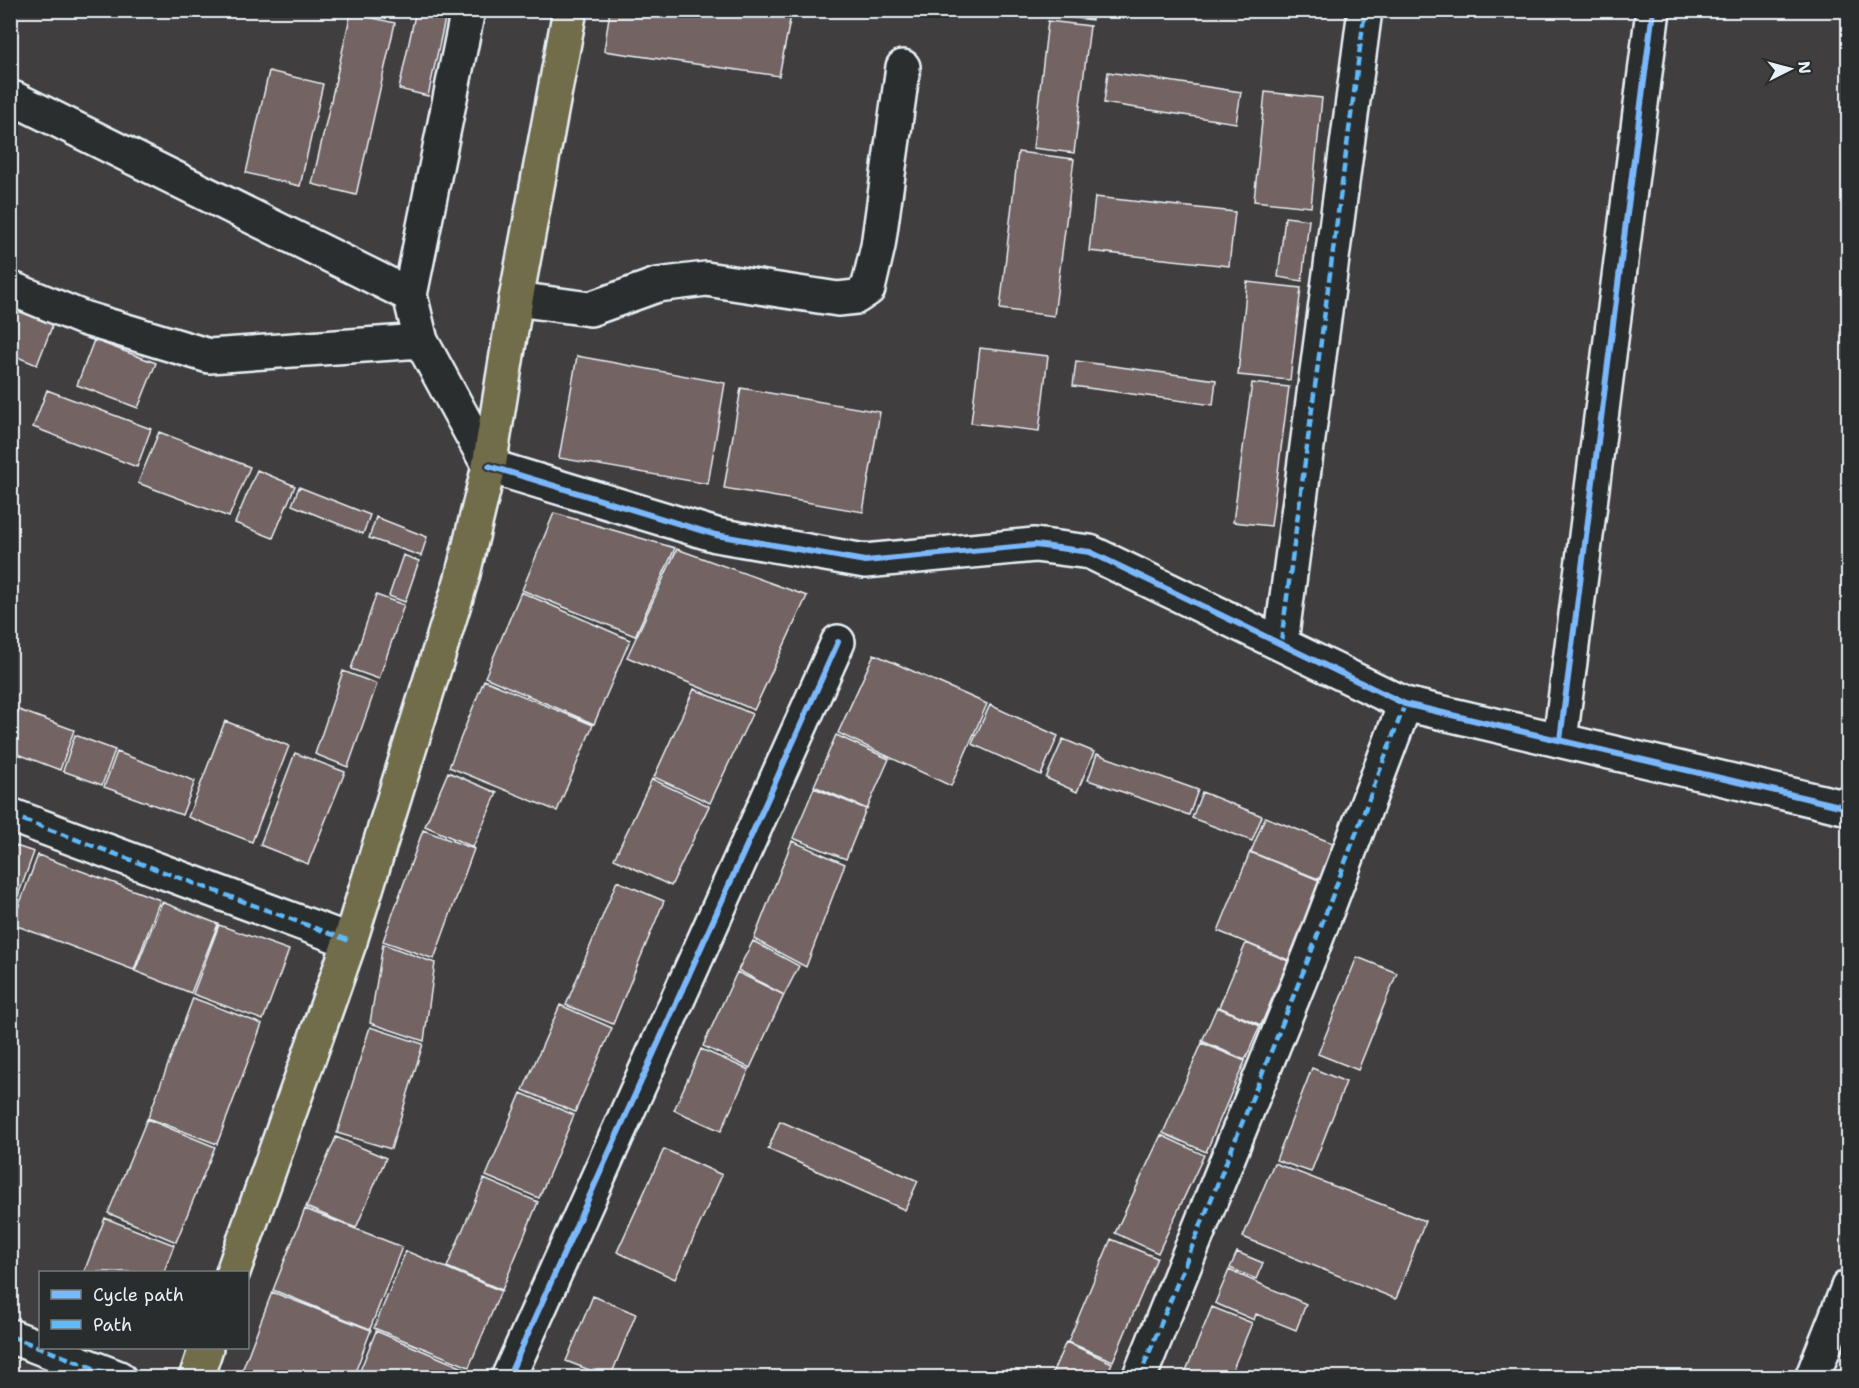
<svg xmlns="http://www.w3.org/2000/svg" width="1859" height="1388" viewBox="0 0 1859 1388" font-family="'Shantell Sans',sans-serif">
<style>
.building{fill:#736462;stroke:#e8f1f8;stroke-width:1.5}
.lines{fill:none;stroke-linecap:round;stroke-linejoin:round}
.minor-casing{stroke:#e8f1f8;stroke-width:38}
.major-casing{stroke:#e8f1f8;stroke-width:38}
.minor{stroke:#2a2d2e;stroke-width:33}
.major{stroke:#716d4b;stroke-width:33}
.quiet{stroke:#60bafa;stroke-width:4.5;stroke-dasharray:9 4.5;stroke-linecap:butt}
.cycleway-casing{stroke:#2a2d2e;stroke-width:10}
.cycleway{stroke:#7ab7fb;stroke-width:6}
</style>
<rect width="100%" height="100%" fill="#403e3e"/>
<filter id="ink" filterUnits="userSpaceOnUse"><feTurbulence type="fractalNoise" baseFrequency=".0167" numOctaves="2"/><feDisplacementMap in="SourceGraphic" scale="12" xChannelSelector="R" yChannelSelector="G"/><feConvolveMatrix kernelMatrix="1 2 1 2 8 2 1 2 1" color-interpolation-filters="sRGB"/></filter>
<g filter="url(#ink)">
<!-- building -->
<path class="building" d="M416 10H447L428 96 399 89Z
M610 10H792L779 76 604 51Z
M1009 10H1093L1092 20Z
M1226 10H1291L1290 17Z
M351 13 395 23 356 195 312 184Z
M1048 21 1090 26 1074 153 1033 148Z
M269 71 323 84 300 186 246 173Z
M1108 72 1241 92 1236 123 1104 103Z
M1265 92 1322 98 1311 207 1254 201Z
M1018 152 1074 159 1054 316 1000 309Z
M1095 197 1235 212 1229 266 1089 251Z
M1285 217 1309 220 1302 281 1278 277Z
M1247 282 1301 288 1290 380 1238 375Z
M10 308 53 324 37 365 10 354Z
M94 340 156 363 138 408 77 385Z
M980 348 1048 356 1039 431 971 423Z
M577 356 725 383 708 484 559 458Z
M1076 361 1216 380 1213 405 1073 386Z
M1252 383 1289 387 1271 526 1233 522Z
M741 388 880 412 863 512 724 488Z
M47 390 151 429 137 467 33 427Z
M159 432 250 467 229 517 138 483Z
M257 470 295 486 273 538 235 523Z
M299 487 370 515 363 534 292 505Z
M554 513 675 548 635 636 522 590Z
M376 517 427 537 421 556 369 538Z
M677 549 807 596 754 710 627 657Z
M403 555 419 561 405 602 389 596Z
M521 592 630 640 594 724 485 677Z
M376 595 404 605 379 679 351 669Z
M874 654 987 704 951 786 838 733Z
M343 671 377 684 348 767 315 754Z
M484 680 593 725 557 811 449 767Z
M694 689 752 714 710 803 654 777Z
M990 705 1058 736 1041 775 972 744Z
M19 710 74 730 60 770 10 751V733Z
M225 721 289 746 252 842 188 817Z
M75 735 115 750 102 785 63 771Z
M836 735 889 759 867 809 814 786Z
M1063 739 1094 752 1077 792 1046 778Z
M117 752 195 781 182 815 104 787Z
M295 753 345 772 308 864 260 845Z
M1097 754 1198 790 1189 815 1088 780Z
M448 772 497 793 473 847 425 826Z
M652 779 709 806 671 886 614 859Z
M814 788 866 809 846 859 793 838Z
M1202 792 1262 816 1252 841 1192 818Z
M1265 817 1335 844 1321 880 1251 852Z
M423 830 474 849 434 959 383 941Z
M792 841 845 864 806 967 754 939Z
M10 844 34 852 10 918Z
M1250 852 1321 881 1288 960 1218 931Z
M38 855 160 900 134 970 12 924Z
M617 881 664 901 613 1024 566 1005Z
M162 902 218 924 191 993 135 971Z
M219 925 289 950 263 1020 193 994Z
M753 941 799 966 784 995 738 970Z
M1246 943 1288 961 1261 1025 1219 1007Z
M383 944 435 963 424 1041 370 1023Z
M1357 957 1397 973 1358 1070 1318 1054Z
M737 972 784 995 750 1068 703 1046Z
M193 998 262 1024 217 1144 148 1118Z
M560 1005 612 1028 575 1112 523 1090Z
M1217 1007 1260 1026 1245 1060 1202 1041Z
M370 1027 423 1044 391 1149 337 1133Z
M1202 1043 1245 1061 1206 1152 1163 1133Z
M701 1049 749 1070 721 1131 674 1110Z
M1312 1068 1346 1082 1311 1172 1276 1160Z
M521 1093 574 1115 539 1198 486 1176Z
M147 1119 215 1147 176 1242 108 1213Z
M780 1121 918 1181 905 1210 768 1149Z
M1161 1135 1204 1155 1158 1253 1115 1233Z
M336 1137 386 1158 356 1228 306 1207Z
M664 1149 722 1175 675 1279 617 1252Z
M1274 1163 1425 1221 1396 1299 1243 1237Z
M484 1179 538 1202 502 1290 447 1267Z
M305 1209 402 1247 370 1329 273 1290Z
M105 1218 174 1245 164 1272H84Z
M1111 1239 1157 1258 1113 1361 1068 1342Z
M406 1251 501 1291 469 1367 374 1328Z
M1237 1252 1263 1263 1256 1279 1230 1268Z
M1229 1270 1306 1304 1296 1330 1256 1314 1254 1320 1215 1303Z
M272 1292 371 1330 353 1378 240 1376Z
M593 1296 636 1314 610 1378 566 1361Z
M1212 1307 1252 1323 1229 1378H1183Z
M376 1331 468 1370 465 1378H357Z
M1066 1342 1112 1363 1106 1378H1050Z
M10 1368 35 1378H10Z"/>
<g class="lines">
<defs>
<path id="minor" d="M468 10 410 295 421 341 489 466 716 535 865 561 1035 545 1090 552 1405 704 1848 808
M15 99 410 295
M10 288 83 318 209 356 421 341
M516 299 590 309 657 285 706 279 838 299 856 297 868 289 878 246 903 67
M1281 642 1365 10
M1560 740 1653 10
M10 815 350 941
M10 1336 119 1378
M508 1378 838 642
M1139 1378 1310 955 1405 704
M1812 1378 1848 1287"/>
<path id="major" d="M233 1272 350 941 462 578 489 466 516 299 570 10
M196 1378 206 1348"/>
</defs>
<!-- minor casing -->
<use href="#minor" class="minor-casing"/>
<!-- major casing -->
<use href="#major" class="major-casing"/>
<!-- minor -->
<use href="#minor" class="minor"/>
<!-- major -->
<use href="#major" class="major"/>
<!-- quiet -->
<path class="quiet" d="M1281 642 1365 10
M10 815 350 941
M10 1336 119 1378
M1139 1378 1310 955 1405 704"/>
<defs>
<path id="cycleway" d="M489 466 716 535 865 561 1035 545 1090 552 1405 704 1848 808
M1560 740 1653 10
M508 1378 838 642"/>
</defs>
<!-- cycleway casing -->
<use href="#cycleway" class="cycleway-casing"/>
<!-- cycleway -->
<use href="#cycleway" class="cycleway"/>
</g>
</g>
<!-- margin -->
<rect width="1859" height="1388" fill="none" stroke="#2a2d2e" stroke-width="36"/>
<rect x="18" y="18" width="1823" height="1352" fill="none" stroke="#e8f1f8" stroke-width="2" filter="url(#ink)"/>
<!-- legend -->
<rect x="39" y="1271" width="210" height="78" fill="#2a2d2e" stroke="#767b7f" stroke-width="1.5"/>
<rect x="51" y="1290" width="30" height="9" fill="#7ab7fb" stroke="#767b7f" stroke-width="1.5"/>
<text x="93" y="1301" font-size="18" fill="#e8f1f8">Cycle path</text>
<rect x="51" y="1320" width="30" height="9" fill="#60bafa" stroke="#767b7f" stroke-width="1.5"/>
<text x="93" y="1331" font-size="18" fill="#e8f1f8">Path</text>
<!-- north arrow -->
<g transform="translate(1790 69) rotate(84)" stroke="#2a2d2e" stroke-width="4.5" paint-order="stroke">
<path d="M0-4.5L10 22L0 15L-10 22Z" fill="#e8f1f8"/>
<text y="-9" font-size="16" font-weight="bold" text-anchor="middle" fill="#e8f1f8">N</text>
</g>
</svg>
